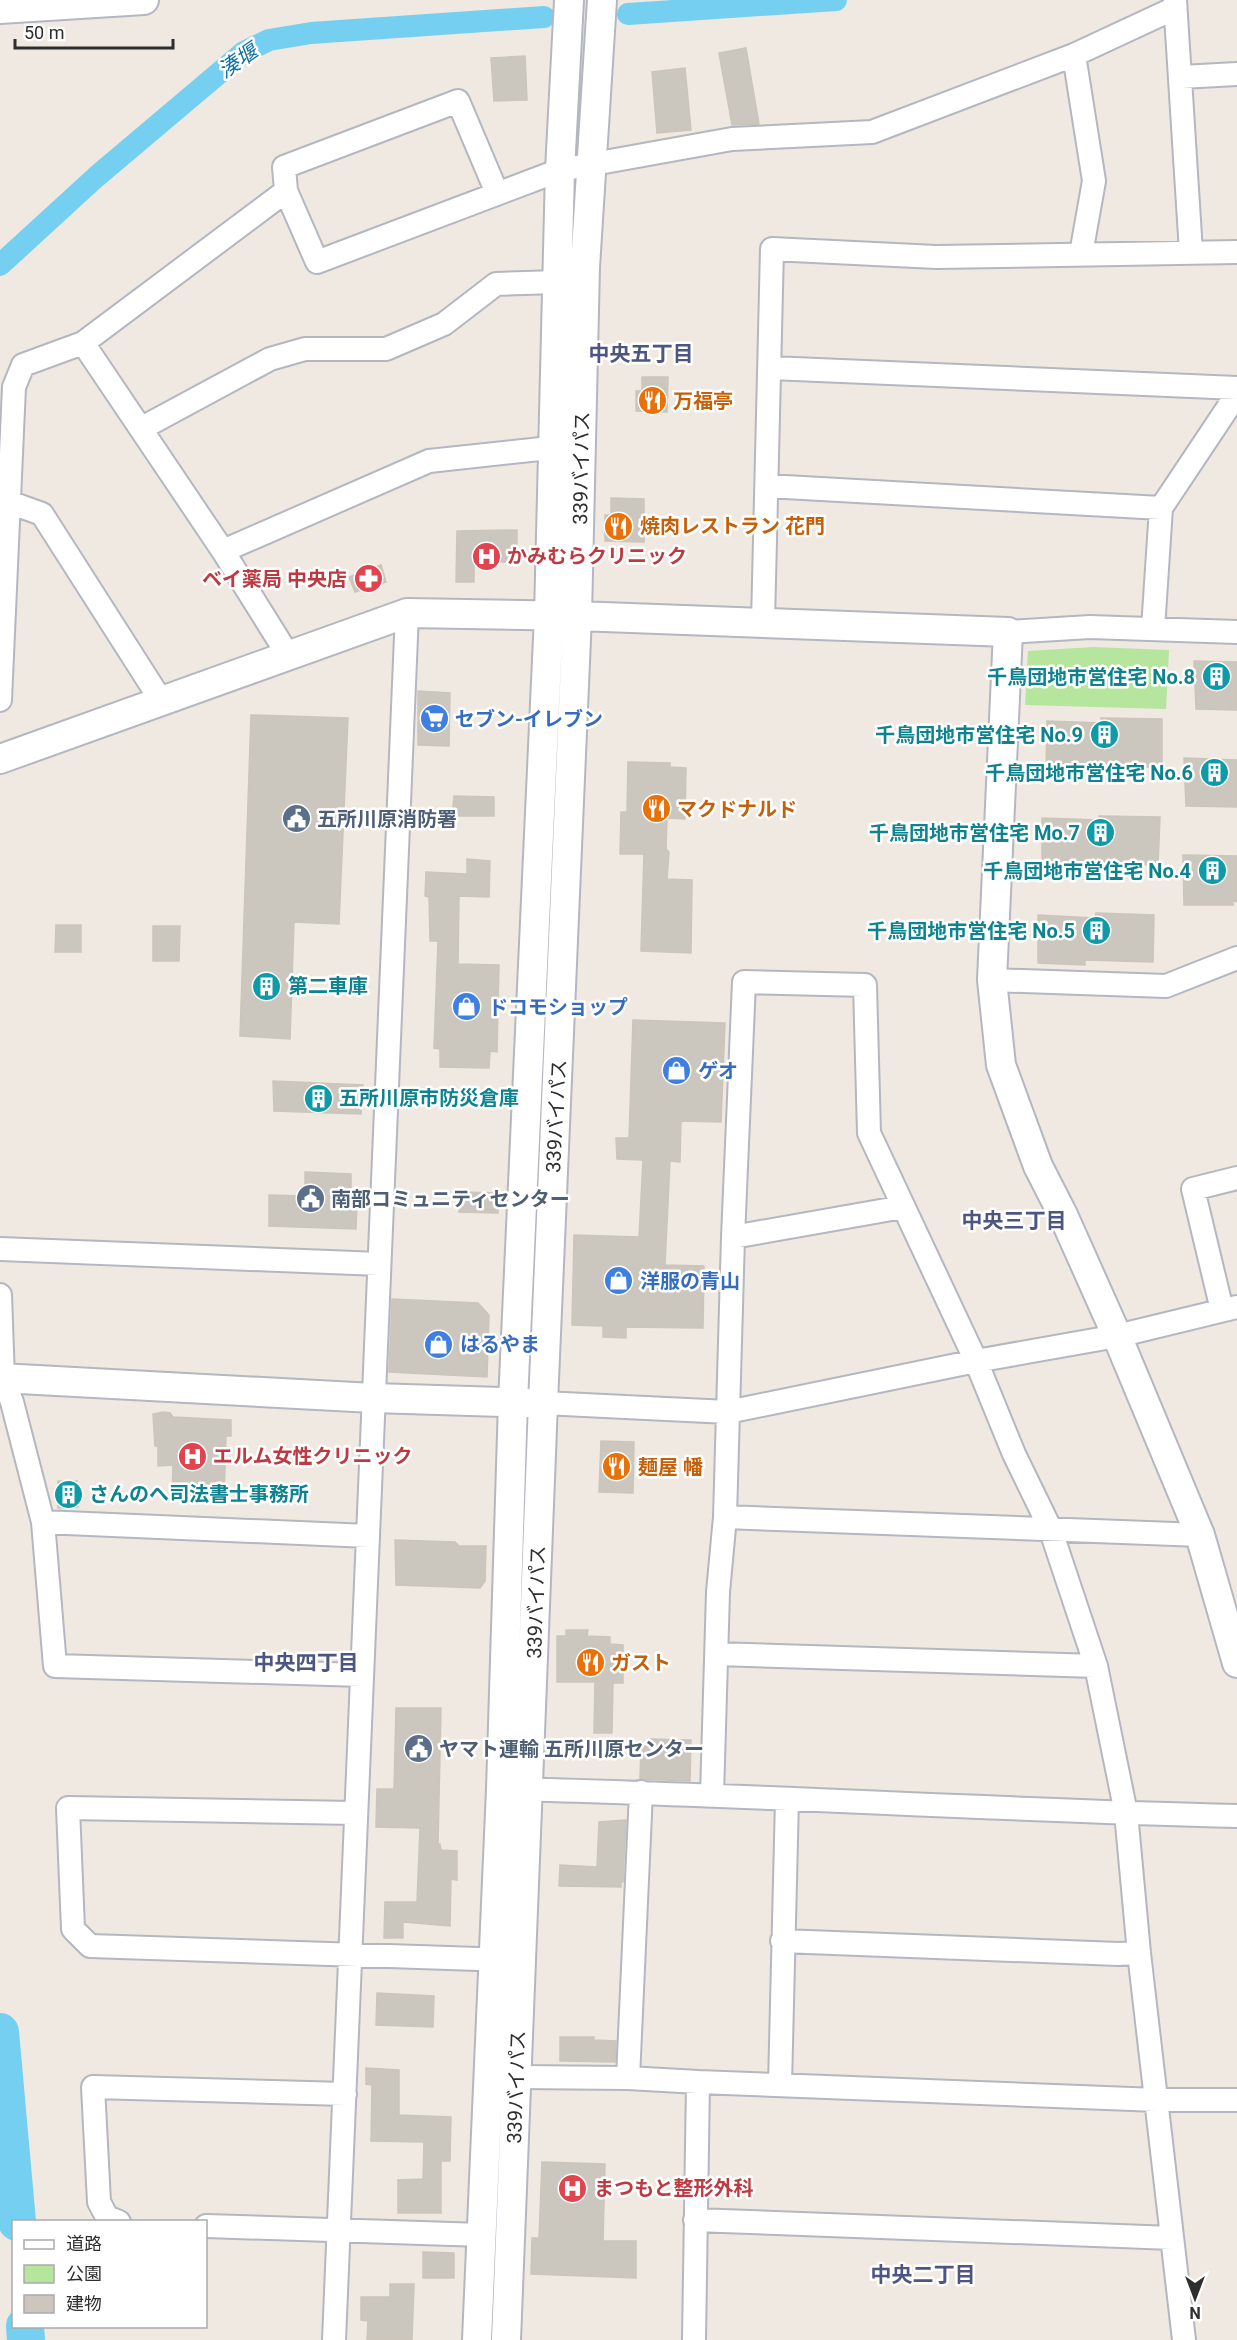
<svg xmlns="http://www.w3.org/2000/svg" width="1237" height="2340" viewBox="0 0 1237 2340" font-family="Roboto,'Noto Sans JP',sans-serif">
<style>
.park{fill:#b6e59e}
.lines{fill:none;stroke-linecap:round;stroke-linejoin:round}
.canal{stroke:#75cff0;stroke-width:22}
.river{stroke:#75cff0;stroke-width:38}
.building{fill:#cbc7bf;stroke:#cbc5ba;stroke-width:1.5}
.minor-casing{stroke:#b4b7c1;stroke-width:26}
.tertiary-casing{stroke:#b4b7c1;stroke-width:32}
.minor{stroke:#fff;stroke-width:22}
.tertiary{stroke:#fff;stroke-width:28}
.labels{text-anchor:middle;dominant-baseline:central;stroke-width:5;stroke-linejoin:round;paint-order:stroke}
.food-label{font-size:20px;font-weight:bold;fill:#c56008;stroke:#fff;text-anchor:start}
.street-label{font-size:20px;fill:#2e2e2e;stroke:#fff}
.health-label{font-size:20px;font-weight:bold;fill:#be3a42;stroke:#fff;text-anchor:start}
.culture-label{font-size:20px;font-weight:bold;fill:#0d838f;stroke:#fff;text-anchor:end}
.shop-label{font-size:20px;font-weight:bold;fill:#366cbe;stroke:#fff;text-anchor:start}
.service-label{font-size:20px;font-weight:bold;fill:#4e5e75;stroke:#fff;text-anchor:start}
.water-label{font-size:21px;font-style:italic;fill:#0d6fa3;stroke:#fff}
.neighbourhood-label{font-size:21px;font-weight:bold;fill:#4d5680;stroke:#fff}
</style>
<rect width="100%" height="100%" fill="#efe9e1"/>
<!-- park -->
<path class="park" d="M1093 647 1169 650 1166 709 1025 705 1028 651Z"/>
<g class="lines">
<!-- canal -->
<path class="canal" d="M628 14 836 0
M0 265 96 177 244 52 269 40 311 33 544 17"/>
<!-- river -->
<path class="river" d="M0 2032 17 2222
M25 2326 26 2340"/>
</g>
<!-- building -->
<path class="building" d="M746 48 759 124 732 125 719 53Z
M525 56 527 100 494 101 491 58Z
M685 68 691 130 657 133 652 72Z
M642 377H668L667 412 636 411V391H642Z
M611 498 644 499V542L605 541V515H611Z
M517 530V562H474V582H456L457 531Z
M381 565 386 582 355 592 349 577Z
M1194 661 1237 662V710L1196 709Z
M418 691 450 693 449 746 418 745Z
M251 715 348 718 339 924 294 922 290 1039 240 1036Z
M1101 718 1162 719V767H1093L1092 771 1046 768 1047 721 1102 723Z
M1184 758 1237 760V807L1186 806Z
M628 762 670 763V767L686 768 685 819 667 818 666 849 669 852 667 879 692 880 691 953 641 951 644 854H620L621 812H627Z
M454 796 494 797V816H452Z
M1099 816 1160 817 1158 865 1090 863 1089 867 1042 865V818L1099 820Z
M1183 855 1237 856V902L1233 901V905H1184Z
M467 859 490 861 489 897 459 896 458 964 499 965 497 1052 490 1051 489 1068 440 1067V1049L434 1048 438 941H430L429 897 425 896 426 872 467 874Z
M1096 913 1154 915 1153 962 1085 960V965L1038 963V915L1095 918Z
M56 925H81V952H55Z
M153 926H180L179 961H153Z
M633 1020 725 1023 721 1122 681 1121 680 1162 670 1161 665 1265 704 1266 703 1328 626 1327V1338L603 1337V1326L572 1325 574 1235 639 1237 643 1160 617 1159 616 1138H629Z
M273 1081 363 1085 361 1114 274 1111Z
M305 1172 351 1174V1202H357L356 1229 269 1226V1195L305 1196Z
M459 1192 499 1193 498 1213 459 1212Z
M392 1299 478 1303 489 1315 487 1377 389 1372Z
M163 1412 170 1413 173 1417 231 1420V1436H226L224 1499 172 1498 173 1465 158 1466V1446H155L153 1414Z
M601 1441 634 1442 633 1493 599 1492Z
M58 1481H77L78 1507 58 1508Z
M395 1540 455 1542 459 1546H486L485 1581 480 1588 396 1585Z
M566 1630H588L587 1636 610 1637V1644L623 1645V1683H613L612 1733H594L595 1682H557V1636H566Z
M396 1708H441L438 1844H440L441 1850 457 1851V1880L451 1879 450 1926 403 1922V1938H384L385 1902H417L420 1828 376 1827 377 1789H394Z
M648 1739 691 1740 690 1781 640 1779 641 1746H647Z
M626 1820 623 1882H621V1887L559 1886 560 1865 597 1867 599 1822Z
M377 1993 434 1996 433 2027 376 2025Z
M560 2037H594V2040L616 2041 615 2062 560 2061Z
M366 2068 399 2070V2115L451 2117 450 2161H441V2213H398V2180L423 2179 424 2142 371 2141 372 2085 366 2084Z
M542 2162 605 2164 603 2241H636V2278L531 2274 532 2238H539Z
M423 2252 454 2253V2278H423Z
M390 2284H414L412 2340H367L368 2321 361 2320V2297H390Z"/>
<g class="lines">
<defs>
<path id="minor" d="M1175 0 1191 252
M1074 55 1094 181 1081 254
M1181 77 1237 74
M497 193 458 101 284 167 286 191 317 262 560 170 732 139 872 132 1074 55 1175 8
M83 343 223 551 288 655
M771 368 1237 388
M142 428 270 359 305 349H386L444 324 496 284 557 282
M767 486 1161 508
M9 502 42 514 162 702
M223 551 429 461 568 446
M763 622 772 249 936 257 1237 252
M1153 629 1161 508 1237 394
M1008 632 1090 627 1237 632
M0 700 14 387 23 365 83 343 286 191
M992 980 1166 986 1237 958
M733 1237 903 1207
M0 1249 379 1264
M0 1295 3 1379 12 1402 43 1522 55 1666 362 1675
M1222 1310 1193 1189 1237 1178
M543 1403 728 1412 976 1361 1117 1336 1237 1307
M725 1517 1200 1535
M43 1522 368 1536
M717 1654 1096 1666
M513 1789C754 1795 996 1810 1237 1816
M712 1795 718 1592 725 1517 733 1237 744 982 865 985 869 1133 976 1361 1014 1454 1050 1528 1096 1666 1126 1813 1139 1953 1184 2340
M355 1813 68 1808 73 1929 90 1946 508 1960
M782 1941 1118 1954 1139 1953
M517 2077 628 2078 698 2082
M628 2078 641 1792
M780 2085 787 1799
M695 2220 1172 2238
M119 2222 107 2217 99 2202 93 2087 345 2094
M206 2226 482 2235
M334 2340 407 613
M694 2340 698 2082 1157 2100H1237"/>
<path id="tertiary" d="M0 9 144 0
M0 759 407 613 577 616 1008 632 992 980 1001 1065 1038 1166 1063 1215 1117 1336 1200 1535 1237 1663
M0 1378 373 1398 531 1403
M477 2340 501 1789 513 1402 549 616 560 170 569 0
M506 2340 543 1403 577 616 585 267 602 0"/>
</defs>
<!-- minor casing -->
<use href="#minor" class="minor-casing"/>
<!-- tertiary casing -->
<use href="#tertiary" class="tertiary-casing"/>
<!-- minor -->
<use href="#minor" class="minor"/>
<!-- tertiary -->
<use href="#tertiary" class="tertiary"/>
</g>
<!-- icons -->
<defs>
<symbol id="restaurant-disc" viewBox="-11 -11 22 22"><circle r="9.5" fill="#e8710a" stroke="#fff"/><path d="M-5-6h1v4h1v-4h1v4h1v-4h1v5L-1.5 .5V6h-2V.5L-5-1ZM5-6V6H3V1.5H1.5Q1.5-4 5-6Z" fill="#fff"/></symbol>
<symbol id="hospital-disc" viewBox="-11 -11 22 22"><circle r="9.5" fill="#e0444e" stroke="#fff"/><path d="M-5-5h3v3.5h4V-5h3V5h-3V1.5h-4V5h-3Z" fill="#fff"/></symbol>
<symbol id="pharmacy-disc" viewBox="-11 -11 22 22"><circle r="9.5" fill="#e0444e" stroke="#fff"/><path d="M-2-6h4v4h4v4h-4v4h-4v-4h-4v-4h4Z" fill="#fff"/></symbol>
<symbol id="building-disc" viewBox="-11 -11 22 22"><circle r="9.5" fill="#0f9aa8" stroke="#fff"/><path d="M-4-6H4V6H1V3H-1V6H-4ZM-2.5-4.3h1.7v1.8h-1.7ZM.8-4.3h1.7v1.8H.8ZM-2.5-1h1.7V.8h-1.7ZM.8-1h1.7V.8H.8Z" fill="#fff"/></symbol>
<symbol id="supermarket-disc" viewBox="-11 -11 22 22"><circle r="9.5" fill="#3f7fe0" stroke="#fff"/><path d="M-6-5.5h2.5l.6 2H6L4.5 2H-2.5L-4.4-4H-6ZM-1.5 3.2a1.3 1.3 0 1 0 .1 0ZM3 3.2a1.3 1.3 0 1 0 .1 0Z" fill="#fff"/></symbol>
<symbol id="civic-disc" viewBox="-11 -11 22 22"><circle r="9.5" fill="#5c6f8a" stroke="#fff"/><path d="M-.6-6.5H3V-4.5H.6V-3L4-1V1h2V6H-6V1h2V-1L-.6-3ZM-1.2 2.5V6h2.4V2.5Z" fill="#fff"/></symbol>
<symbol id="shop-disc" viewBox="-11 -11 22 22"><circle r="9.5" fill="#3f7fe0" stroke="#fff"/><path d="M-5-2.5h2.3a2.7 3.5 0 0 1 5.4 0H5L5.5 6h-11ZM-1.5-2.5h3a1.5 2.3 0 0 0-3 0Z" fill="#fff"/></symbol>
</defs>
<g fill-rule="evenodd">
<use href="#restaurant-disc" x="636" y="384" width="33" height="33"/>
<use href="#restaurant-disc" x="602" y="510" width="33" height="33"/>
<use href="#hospital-disc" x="470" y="540" width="33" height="33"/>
<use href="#pharmacy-disc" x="352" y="562" width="33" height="33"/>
<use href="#building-disc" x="1200" y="660" width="33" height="33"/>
<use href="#supermarket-disc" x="418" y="702" width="33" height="33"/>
<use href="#building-disc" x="1088" y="718" width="33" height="33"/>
<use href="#building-disc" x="1198" y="756" width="33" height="33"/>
<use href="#restaurant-disc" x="640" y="792" width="33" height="33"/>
<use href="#civic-disc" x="280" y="802" width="33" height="33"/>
<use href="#building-disc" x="1084" y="816" width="33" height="33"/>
<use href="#building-disc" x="1196" y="854" width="33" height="33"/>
<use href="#building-disc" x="1080" y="914" width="33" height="33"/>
<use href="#building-disc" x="250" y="970" width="33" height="33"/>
<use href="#shop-disc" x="450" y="990" width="33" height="33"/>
<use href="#shop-disc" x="660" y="1054" width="33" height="33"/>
<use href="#building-disc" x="302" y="1082" width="33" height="33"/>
<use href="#civic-disc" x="294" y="1182" width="33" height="33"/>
<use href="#shop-disc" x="602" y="1264" width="33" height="33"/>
<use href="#shop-disc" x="422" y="1328" width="33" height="33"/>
<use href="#hospital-disc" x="176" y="1440" width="33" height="33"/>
<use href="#restaurant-disc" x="600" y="1450" width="33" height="33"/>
<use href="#building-disc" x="52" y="1478" width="33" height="33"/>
<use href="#restaurant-disc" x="574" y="1646" width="33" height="33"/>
<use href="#civic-disc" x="402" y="1732" width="33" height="33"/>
<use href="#hospital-disc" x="556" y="2172" width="33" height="33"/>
</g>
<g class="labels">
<!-- food labels -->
<g class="food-label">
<text x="673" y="401">万福亭</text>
<text x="640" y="526">焼肉レストラン 花門</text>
<text x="677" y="809">マクドナルド</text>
<text x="638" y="1467">麺屋 幡</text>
<text x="611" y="1663">ガスト</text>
</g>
<!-- street labels -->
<g class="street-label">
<text transform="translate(581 468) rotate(-89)">339バイパス</text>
<text transform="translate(556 1116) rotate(-87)">339バイパス</text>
<text transform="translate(536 1602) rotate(-88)">339バイパス</text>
<text transform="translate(516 2087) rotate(-88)">339バイパス</text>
</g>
<!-- health labels -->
<g class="health-label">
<text x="507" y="556">かみむらクリニック</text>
<text x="347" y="579" text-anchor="end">ベイ薬局 中央店</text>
<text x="213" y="1456">エルム女性クリニック</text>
<text x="594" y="2188">まつもと整形外科</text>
</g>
<!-- culture labels -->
<g class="culture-label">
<text x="1195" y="677">千鳥団地市営住宅 No.8</text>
<text x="1083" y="735">千鳥団地市営住宅 No.9</text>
<text x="1193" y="773">千鳥団地市営住宅 No.6</text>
<text x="1080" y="833">千鳥団地市営住宅 Mo.7</text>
<text x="1191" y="871">千鳥団地市営住宅 No.4</text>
<text x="1075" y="931">千鳥団地市営住宅 No.5</text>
<text x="288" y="986" text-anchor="start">第二車庫</text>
<text x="339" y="1098" text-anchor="start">五所川原市防災倉庫</text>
<text x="89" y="1494" text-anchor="start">さんのへ司法書士事務所</text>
</g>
<!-- shop labels -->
<g class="shop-label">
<text x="455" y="719">セブン-イレブン</text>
<text x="488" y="1007">ドコモショップ</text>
<text x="698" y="1071">ゲオ</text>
<text x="640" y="1281">洋服の青山</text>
<text x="460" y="1344">はるやま</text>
</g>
<!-- service labels -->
<g class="service-label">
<text x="317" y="819">五所川原消防署</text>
<text x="331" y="1199">南部コミュニティセンター</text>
<text x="439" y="1749">ヤマト運輸 五所川原センター</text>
</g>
<!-- water labels -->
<g class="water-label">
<text transform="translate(238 61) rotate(-35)">湊堰</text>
</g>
<!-- neighbourhood labels -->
<g class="neighbourhood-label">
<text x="641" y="354">中央五丁目</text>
<text x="1014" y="1221">中央三丁目</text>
<text x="306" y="1663">中央四丁目</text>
<text x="923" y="2275">中央二丁目</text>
</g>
</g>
<!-- legend -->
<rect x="12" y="2220" width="195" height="108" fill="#ffffff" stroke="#ababab" stroke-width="1.5"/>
<rect x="24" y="2240" width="30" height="9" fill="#ffffff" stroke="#ababab" stroke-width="1.5"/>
<text x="66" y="2250" font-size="18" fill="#2e2e2e">道路</text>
<rect x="24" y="2265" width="30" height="18" fill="#b6e59e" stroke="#ababab" stroke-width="1.5"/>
<text x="66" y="2280" font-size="18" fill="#2e2e2e">公園</text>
<rect x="24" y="2295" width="30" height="18" fill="#cbc7bf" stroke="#ababab" stroke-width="1.5"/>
<text x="66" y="2310" font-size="18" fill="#2e2e2e">建物</text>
<!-- north arrow -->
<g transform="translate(1195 2298) rotate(180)" stroke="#ffffff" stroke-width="4.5" paint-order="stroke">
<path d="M0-4.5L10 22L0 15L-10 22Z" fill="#2e2e2e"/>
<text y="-9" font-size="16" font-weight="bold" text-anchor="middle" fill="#2e2e2e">N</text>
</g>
<!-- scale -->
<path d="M15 39v9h158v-9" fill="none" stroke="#2e2e2e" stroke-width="3"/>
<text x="24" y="39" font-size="18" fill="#2e2e2e" stroke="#ffffff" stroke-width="4.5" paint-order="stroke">50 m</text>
</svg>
